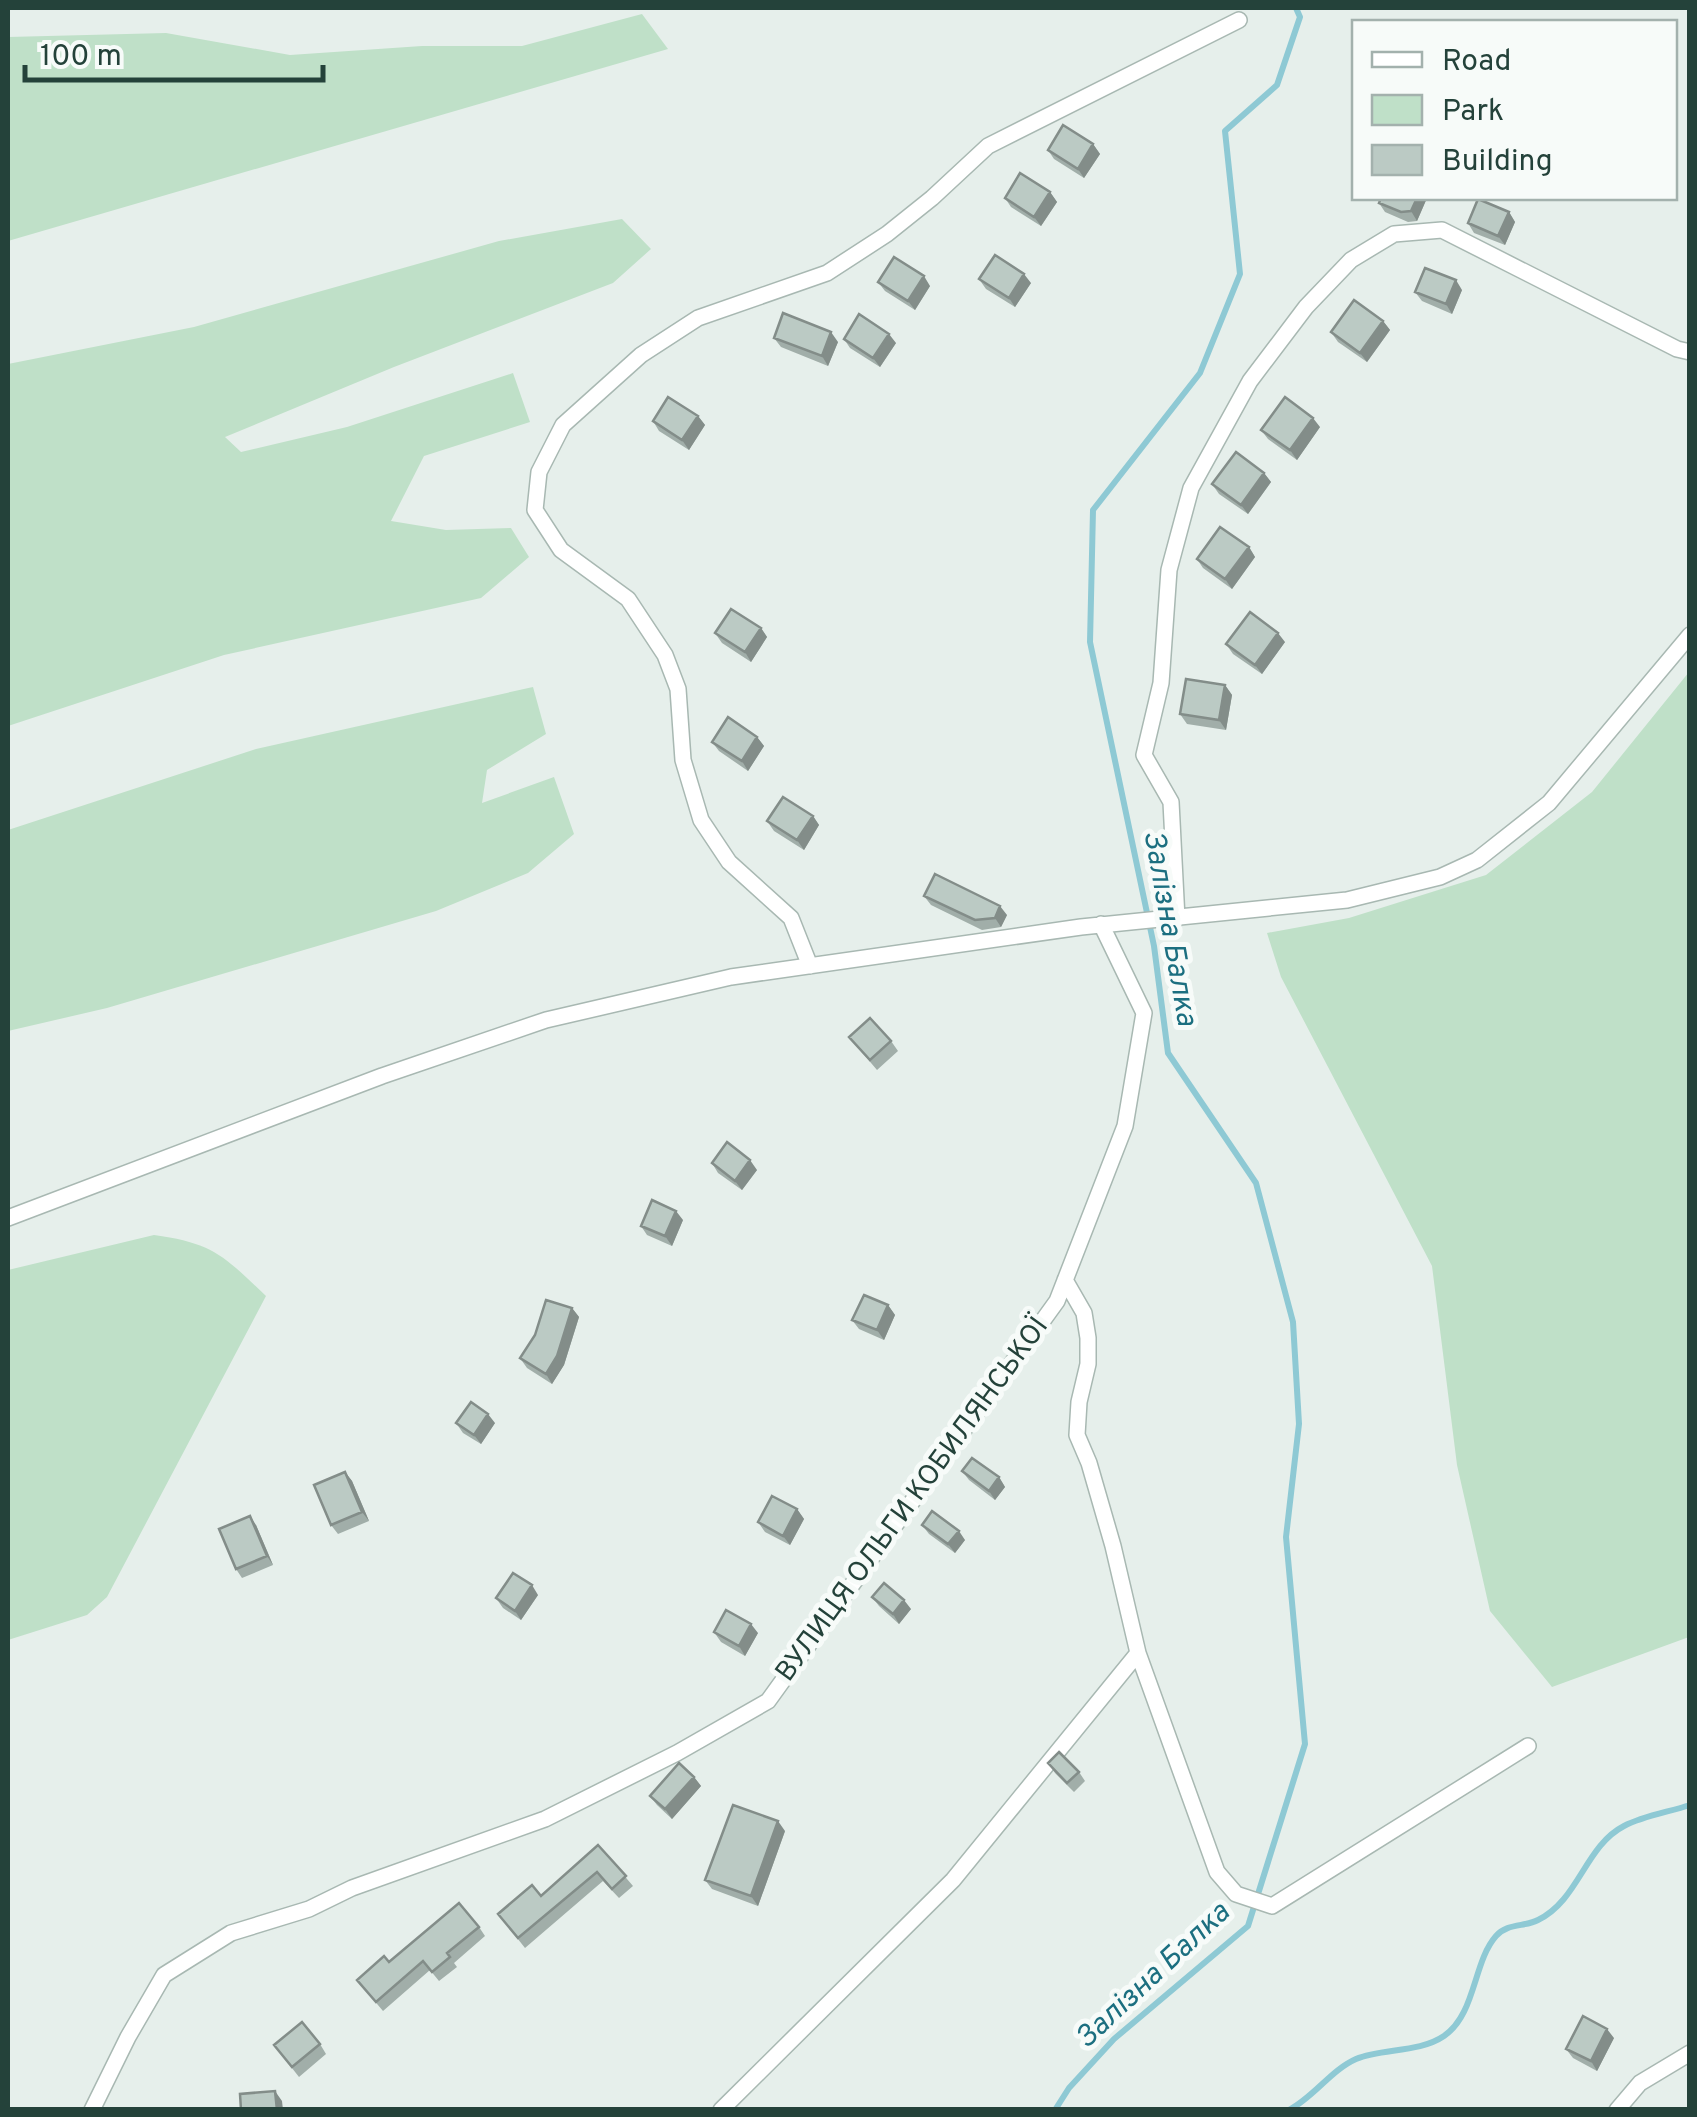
<svg xmlns="http://www.w3.org/2000/svg" width="1697" height="2117" viewBox="0 0 1697 2117" font-family="Overpass,sans-serif">
<style>
.green{fill:#bfe0c8}
.lines{fill:none;stroke-linecap:round;stroke-linejoin:round}
.stream{stroke:#8ec9d4;stroke-width:6}
.minor-casing{stroke:#a8b8b2;stroke-width:18}
.minor{stroke:#fff;stroke-width:15}
.wall{fill:#a1aea9}
.shaded-wall{fill:#838d89}
.building{fill:#bbcac4;stroke:#838d89;stroke-width:2.5}
.labels{text-anchor:middle;dominant-baseline:central;stroke-width:10;stroke-linejoin:round;paint-order:stroke}
.street-label{font-size:28px;fill:#24423a;stroke:#f7fbf9}
.water-label{font-size:30px;font-style:italic;fill:#1c6f80;stroke:#f7fbf9}
</style>
<rect width="100%" height="100%" fill="#e6efeb"/>
<!-- green -->
<path class="green" d="M642 14 668 49 8 241V37L166 33 290 55 422 46H522Z
M622 219 651 249 613 283 394 367 225 437 241 452 347 427 513 373 530 422 424 456 391 521 446 530 511 528 529 557 481 598 224 655 8 726V364L194 327 499 241Z
M1689 672V1637L1552 1687 1490 1611 1457 1465 1432 1266 1281 977 1267 933 1349 918 1486 875 1592 792Z
M533 687 546 734 487 770 482 803 554 777 574 834 528 873 436 911 107 1008 8 1031V830L256 749Z
M154 1235C213 1243 224 1256 266 1296L107 1597 87 1615 8 1640V1270Z"/>
<g class="lines">
<!-- stream -->
<path class="stream" d="M1055 2110 1069 2088 1114 2039 1248 1926 1305 1744 1286 1537 1299 1424 1293 1322 1256 1183 1168 1053 1154 946 1090 642 1093 510 1200 373 1240 274 1225 131 1277 85 1300 17 1296 8
M1289 2110C1314 2097 1331 2070 1356 2059 1382 2048 1419 2053 1444 2036 1476 2014 1473 1962 1496 1936 1507 1923 1525 1927 1538 1920 1579 1900 1585 1846 1624 1826 1643 1816 1669 1812 1690 1805"/>
<defs>
<path id="minor" d="M1177 919 1171 802 1144 755 1161 683 1169 570 1191 488 1250 381 1306 307 1351 260 1394 234 1442 230 1677 349 1690 352
M810 966 791 918 729 862 701 820 683 760 678 689 665 655 628 599 561 550 535 510 539 472 563 425 641 355 698 318 827 273 887 234 932 198 988 146 1239 20
M8 1218 382 1076 546 1020 731 977 1081 927 1347 900 1440 877 1477 860 1549 803 1690 635
M1065 1280 1084 1313 1088 1338V1364L1079 1402 1077 1435 1089 1463 1113 1546 1138 1653 1217 1872 1236 1894 1272 1906 1528 1746
M92 2110 128 2037 164 1975 231 1933 309 1909 352 1888 545 1819 677 1753 768 1701 1057 1301 1125 1126 1144 1013 1101 924
M721 2110 953 1880 1138 1653
M1617 2110 1640 2083 1690 2053"/>
</defs>
<!-- minor casing -->
<use href="#minor" class="minor-casing"/>
<!-- minor -->
<use href="#minor" class="minor"/>
</g>
<!-- wall -->
<path class="wall" d="M1093 144 1100 154 1084 178 1054 159 1048 150Z
M1050 192 1057 202 1041 226 1011 207 1005 198Z
M1427 198 1417 221 1408 222 1385 212 1379 203Z
M1509 212 1515 222 1505 245 1474 233 1468 223Z
M979 279 1031 283 1015 307 986 289Z
M878 282 930 286 915 310 885 291Z
M1462 290 1452 314 1422 301 1415 292Z
M1383 321 1390 330 1367 362 1338 342 1331 332Z
M774 338 838 342 828 366 781 347Z
M844 339 896 343 880 367 850 348Z
M698 416 705 425 689 450 659 431 653 421Z
M1320 427 1297 460 1268 439 1261 430Z
M1264 473 1271 482 1248 514 1219 494 1212 484Z
M1249 547 1255 557 1232 589 1203 568 1197 559Z
M761 628 767 637 751 662 722 643 715 633Z
M1285 642 1262 674 1233 654 1226 644Z
M1225 685 1232 695 1226 730 1187 724 1180 714Z
M757 737 764 746 748 771 719 751 712 742Z
M813 816 819 825 804 850 774 831 767 821Z
M924 896 1007 915 1001 927 982 930 931 905Z
M849 1037 891 1041 898 1051 877 1070Z
M712 1163 757 1170 742 1190 718 1173Z
M683 1220 672 1246 647 1235 641 1226Z
M888 1305 895 1315 884 1340 859 1329 852 1320Z
M572 1308 579 1317 564 1365 552 1384 527 1368 520 1358Z
M456 1423H495L481 1444 463 1433Z
M962 1471 999 1477 1005 1487 995 1500 969 1480Z
M345 1472 352 1481 369 1521 338 1534 331 1525Z
M797 1509 804 1519 790 1545 765 1532 758 1522Z
M256 1525 273 1565 242 1578 236 1569Z
M922 1525 965 1540 955 1553 929 1534Z
M538 1595 521 1620 503 1608 496 1598Z
M872 1597 911 1609 899 1624 879 1606Z
M714 1632 758 1633 745 1656 721 1642Z
M1048 1763 1079 1772 1085 1781 1074 1792 1055 1773Z
M694 1777 701 1786 672 1819 657 1805 650 1796Z
M785 1831 758 1906 712 1889 705 1880Z
M598 1845 633 1886 619 1898 603 1881 525 1948 498 1914 541 1896Z
M479 1927 485 1936 454 1963 457 1967 439 1981 430 1970 383 2011 357 1980 389 1962Z
M1614 2038 1597 2071 1573 2058 1566 2049Z
M320 2044 326 2054 299 2077 274 2045Z"/>
<!-- shaded-wall -->
<path class="shaded-wall" d="M1093 144 1100 154 1084 178 1078 169Z
M1050 192 1057 202 1041 226 1034 217Z
M1417 198H1427L1417 221 1411 211Z
M1509 212 1515 222 1505 245 1498 236Z
M1024 274 1031 283 1015 307 1009 298Z
M924 276 930 286 915 310 908 301Z
M1456 280 1462 290 1452 314 1446 304Z
M1383 321 1390 330 1367 362 1360 353Z
M831 332 838 342 828 366 822 356Z
M889 334 896 343 880 367 873 358Z
M698 416 705 425 689 450 682 440Z
M1313 418 1320 427 1297 460 1290 450Z
M1264 473 1271 482 1248 514 1241 505Z
M1249 547 1255 557 1232 589 1225 579Z
M761 628 767 637 751 662 745 652Z
M1278 633 1285 642 1262 674 1255 665Z
M1225 685 1232 695 1226 730 1219 720Z
M757 737 764 746 748 771 742 761Z
M813 816 819 825 804 850 797 840Z
M1000 906 1007 915 1001 927 995 918Z
M750 1160 757 1170 742 1190 735 1181Z
M676 1211 683 1220 672 1246 665 1236Z
M888 1305 895 1315 884 1340 877 1330Z
M572 1308 579 1317 564 1365 552 1384 546 1374Z
M488 1414 495 1423 481 1444 474 1435Z
M345 1472 352 1481 369 1521 362 1512Z
M999 1477 1005 1487 995 1500 989 1491Z
M797 1509 804 1519 790 1545 783 1536Z
M250 1516 256 1525 273 1565 267 1556Z
M959 1531 965 1540 955 1553 948 1544Z
M532 1585 538 1595 521 1620 515 1611Z
M904 1600 911 1609 899 1624 893 1614Z
M751 1624 758 1633 745 1656 739 1646Z
M694 1777 701 1786 672 1819 665 1809Z
M778 1821 785 1831 758 1906 751 1896Z
M1607 2029 1614 2038 1597 2071 1591 2061Z
M275 2091 282 2101 283 2110H277Z"/>
<!-- building -->
<path class="building" d="M1063 125 1093 144 1078 169 1048 150Z
M1020 173 1050 192 1034 217 1005 198Z
M1381 198H1417L1411 211 1401 212 1379 203Z
M1478 199 1509 212 1498 236 1468 223Z
M995 255 1024 274 1009 298 979 279Z
M894 257 924 276 908 301 878 282Z
M1425 268 1456 280 1446 304 1415 292Z
M1354 300 1383 321 1360 353 1331 332Z
M783 313 831 332 822 356 774 338Z
M859 314 889 334 873 358 844 339Z
M668 397 698 416 682 440 653 421Z
M1285 397 1313 418 1290 450 1261 430Z
M1236 452 1264 473 1241 505 1212 484Z
M1220 527 1249 547 1225 579 1197 559Z
M731 609 761 628 745 652 715 633Z
M1250 612 1278 633 1255 665 1226 644Z
M1186 679 1225 685 1219 720 1180 714Z
M728 717 757 737 742 761 712 742Z
M783 797 813 816 797 840 767 821Z
M935 874 1000 906 995 918 975 920 924 896Z
M870 1018 891 1041 870 1060 849 1037Z
M727 1142 750 1160 735 1181 712 1163Z
M652 1200 676 1211 665 1236 641 1226Z
M864 1295 888 1305 877 1330 852 1320Z
M546 1300 572 1308 557 1356 546 1374 520 1358 535 1335Z
M471 1402 488 1414 474 1435 456 1423Z
M972 1458 999 1477 989 1491 962 1471Z
M345 1472 362 1512 331 1525 314 1485Z
M772 1496 797 1509 783 1536 758 1522Z
M932 1511 959 1531 948 1544 922 1525Z
M250 1516 267 1556 236 1569 219 1529Z
M513 1573 532 1585 515 1611 496 1598Z
M884 1583 904 1600 893 1614 872 1597Z
M726 1610 751 1624 739 1646 714 1632Z
M1059 1752 1079 1772 1067 1783 1048 1763Z
M679 1763 694 1777 665 1809 650 1796Z
M733 1805 778 1821 751 1896 705 1880Z
M598 1845 626 1876 612 1889 597 1872 518 1938 498 1914 532 1885 541 1896Z
M459 1903 479 1927 447 1953 450 1957 432 1972 423 1961 376 2002 357 1980 384 1956 389 1962Z
M1583 2016 1607 2029 1591 2061 1566 2049Z
M302 2022 320 2044 292 2067 274 2045Z
M275 2091 277 2110H241L240 2094Z"/>
<g class="labels">
<!-- street labels -->
<g class="street-label">
<text transform="translate(913 1500) rotate(-54)">ВУЛИЦЯ ОЛЬГИ КОБИЛЯНСЬКОЇ</text>
</g>
<!-- water labels -->
<g class="water-label">
<text transform="translate(1169 929) rotate(80)">Залізна Балка</text>
<text transform="translate(1154 1976) rotate(-43)">Залізна Балка</text>
</g>
</g>
<!-- border -->
<rect width="1697" height="2117" fill="none" stroke="#24423a" stroke-width="20"/>
<!-- legend -->
<rect x="1352" y="20" width="325" height="180" fill="#f7fbf9" stroke="#a3b1ad" stroke-width="2.5"/>
<rect x="1372" y="52" width="50" height="15" fill="#ffffff" stroke="#a3b1ad" stroke-width="2.5"/>
<text x="1442" y="70" font-size="30" fill="#24423a">Road</text>
<rect x="1372" y="95" width="50" height="30" fill="#bfe0c8" stroke="#a3b1ad" stroke-width="2.5"/>
<text x="1442" y="120" font-size="30" fill="#24423a">Park</text>
<rect x="1372" y="145" width="50" height="30" fill="#bbcac4" stroke="#a3b1ad" stroke-width="2.5"/>
<text x="1442" y="170" font-size="30" fill="#24423a">Building</text>
<!-- scale -->
<path d="M25 65v15h298v-15" fill="none" stroke="#24423a" stroke-width="5"/>
<text x="40" y="65" font-size="30" fill="#24423a" stroke="#f7fbf9" stroke-width="8" paint-order="stroke">100 m</text>
</svg>
